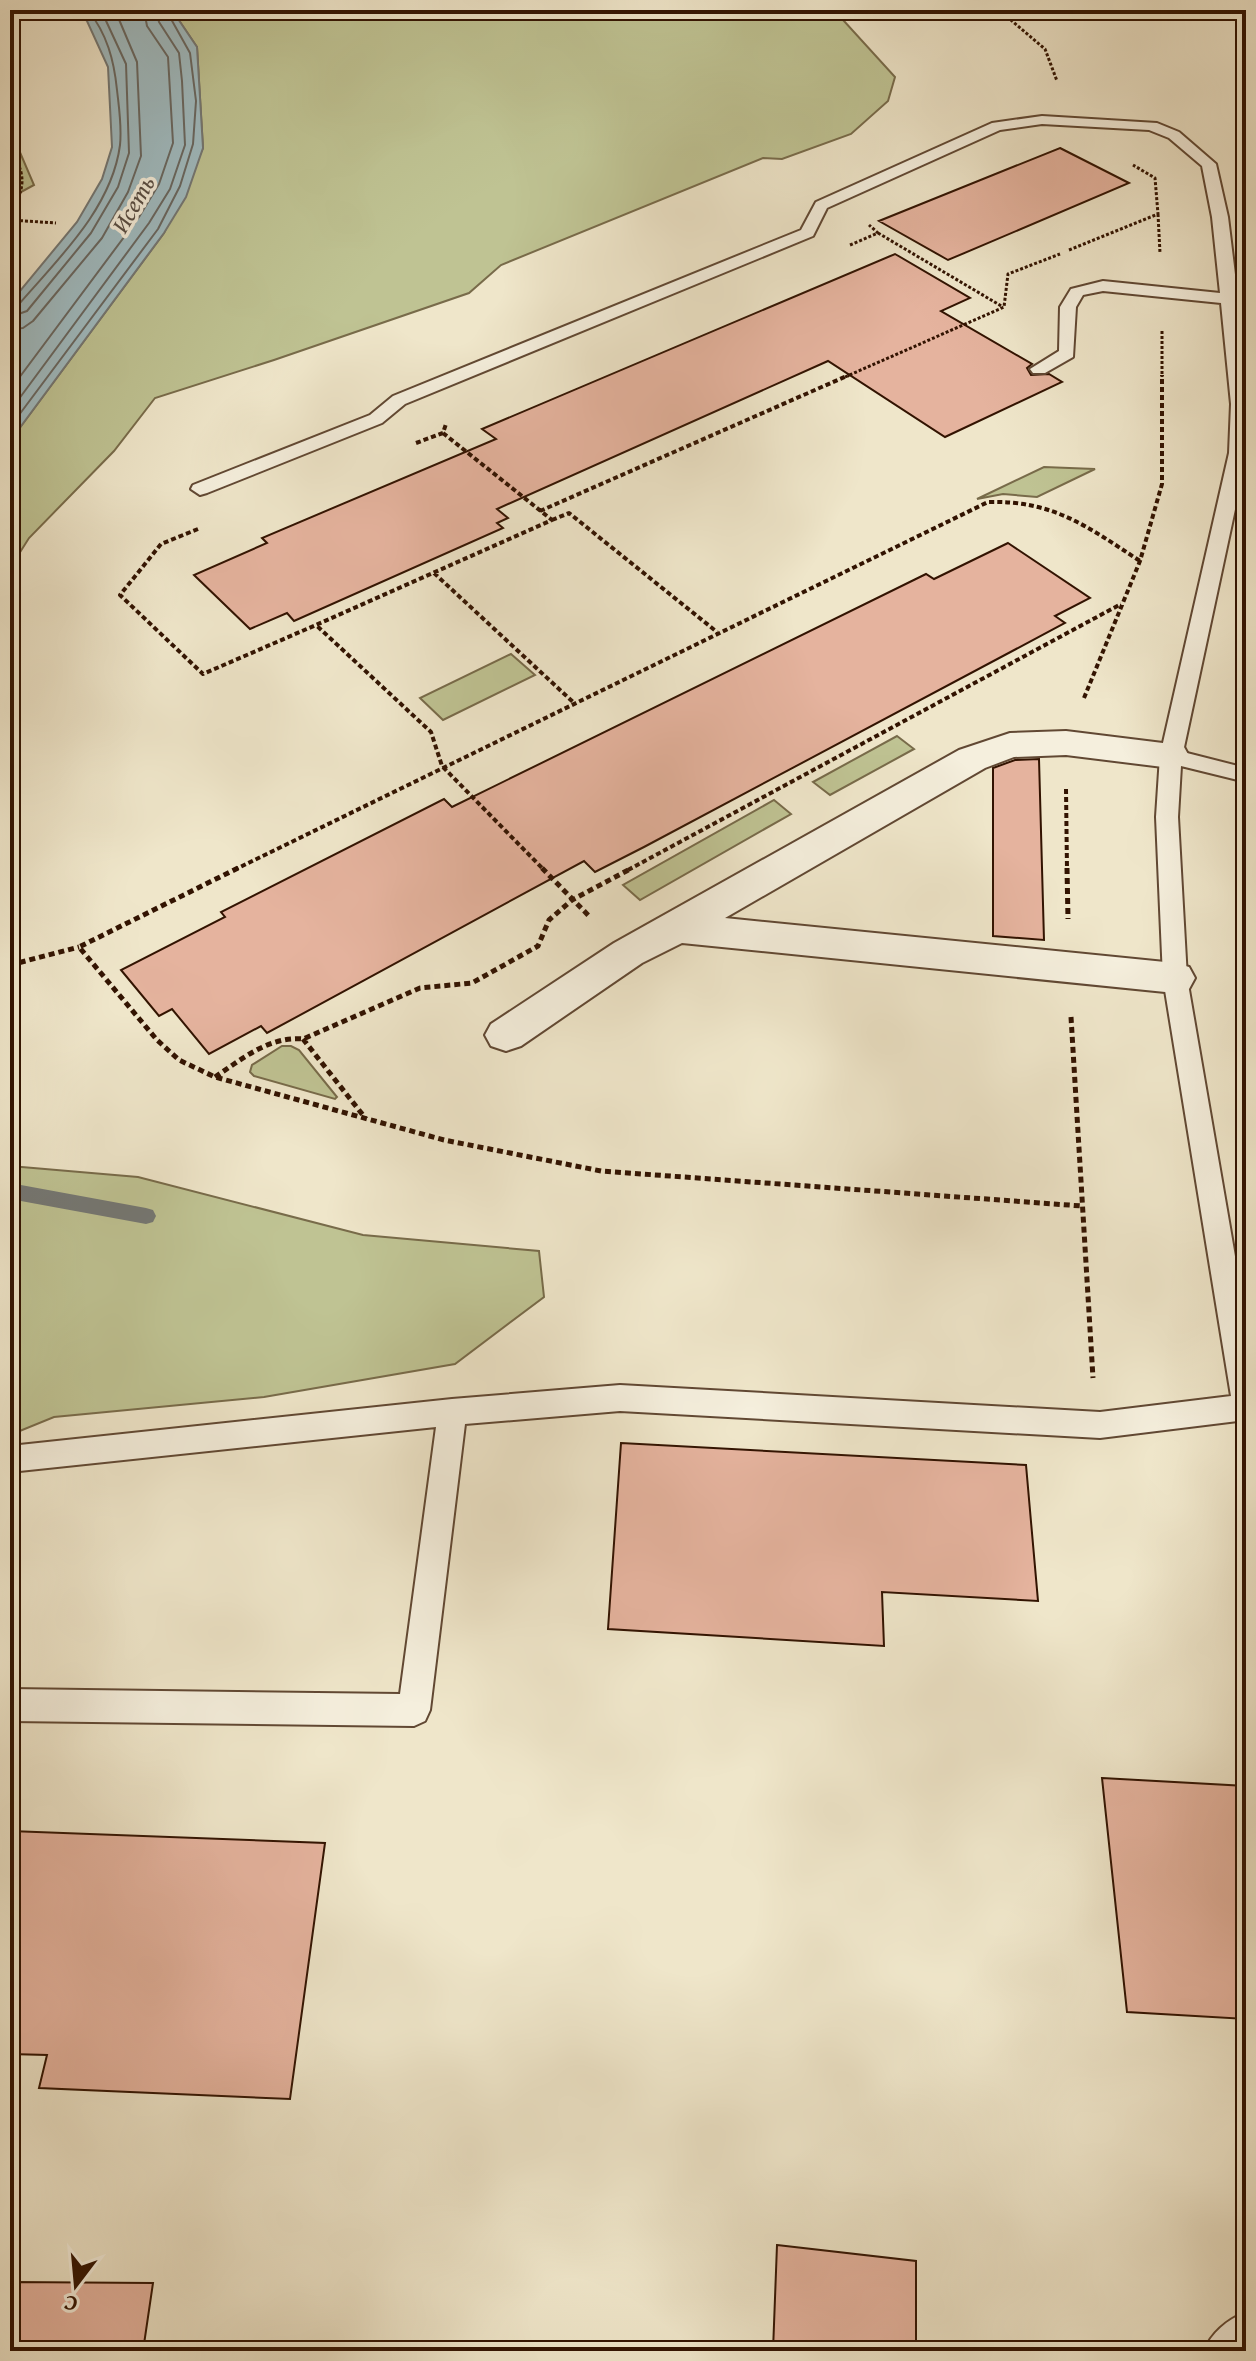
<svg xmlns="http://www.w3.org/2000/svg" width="1256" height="2361" viewBox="0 0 1256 2361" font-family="'Gentium Book Plus',serif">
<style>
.green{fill:#bfc393;stroke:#786b4a;stroke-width:2}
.water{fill:#a0bcc2;stroke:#747875;stroke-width:2}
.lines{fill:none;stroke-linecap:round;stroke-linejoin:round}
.shore{stroke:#696862;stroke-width:2}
.stream{fill:#747875;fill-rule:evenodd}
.building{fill:#e5b39e;stroke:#321301;stroke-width:2}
.service-casing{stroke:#614833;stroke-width:4}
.minor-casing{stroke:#614833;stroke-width:4}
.path-far2{stroke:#321301;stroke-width:3;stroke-dasharray:3 2;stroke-linecap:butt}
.path-far1{stroke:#321301;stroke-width:4;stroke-dasharray:5 3;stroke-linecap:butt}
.path{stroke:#321301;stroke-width:5;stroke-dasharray:6 4;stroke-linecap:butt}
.service{fill:#f5efdd;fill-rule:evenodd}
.minor{fill:#f5efdd;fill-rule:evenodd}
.labels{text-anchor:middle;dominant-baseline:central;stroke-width:7;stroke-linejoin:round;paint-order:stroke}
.far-water-label{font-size:24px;font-style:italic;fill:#584e45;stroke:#f5efdd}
</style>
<rect width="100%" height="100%" fill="#efe6ca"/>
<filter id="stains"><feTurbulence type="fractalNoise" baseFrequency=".0025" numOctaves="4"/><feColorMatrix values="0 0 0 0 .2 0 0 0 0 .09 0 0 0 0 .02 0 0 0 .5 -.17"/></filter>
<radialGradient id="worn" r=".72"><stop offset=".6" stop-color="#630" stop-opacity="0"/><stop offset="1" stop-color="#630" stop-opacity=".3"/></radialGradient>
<!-- green -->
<path class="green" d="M172 10H834L895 77 888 101 851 134 782 159 763 158 501 265 469 293 274 360 155 398 114 451 29 538 10 568V441L164 233 203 148 197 47Z
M10 129 34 185 10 198Z
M1044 467 1095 469 1037 497 1003 494 977 499Z
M511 654 535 675 443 720 420 698Z
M897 736 914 749 830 795 813 782Z
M774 800 791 814 640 900 623 885Z
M282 1046H291L299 1050 337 1097 335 1099 254 1076 250 1072 252 1065Z
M10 1166 138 1177 363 1235 539 1251 544 1297 455 1364 264 1397 54 1417 10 1435Z"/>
<!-- water -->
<path class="water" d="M77 10H172L197 47 203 148 186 197 164 233 10 441V303L77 222 102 179 112 147 108 67 87 21Z"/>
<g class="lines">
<!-- shore -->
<path class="shore" d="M10 307 19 304C58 259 112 208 120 145 122 126 119 108 117 90 114 60 107 34 88 10
M10 317 27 311 91 233 118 187 129 153 126 64 101 10
M10 329 23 328 33 321 102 238 128 192 141 156 137 62 115 10
M10 390 139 217 159 184 173 143 168 57 147 26 144 10
M10 411 149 223 170 189 185 145 182 81 179 53 159 22 156 10
M10 427 158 229 180 186 193 144 196 101 190 53 166 10"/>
<!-- stream -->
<path class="stream" d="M10 1183 146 1208 153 1210 156 1216 153 1222 146 1224 10 1199Z"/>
</g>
<!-- building -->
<path class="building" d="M1060 148 1129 183 948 260 879 221Z
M895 254 970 298 941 311 1032 364 1027 368 1031 375 1049 374 1062 382 945 437 828 361 497 509 508 518 497 523 503 528 294 621 287 613 250 629 194 575 267 543 262 538 496 439 482 429Z
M1008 543 1090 598 1055 616 1065 623 644 847 595 872 584 861 267 1033 261 1026 209 1054 172 1009 159 1016 121 970 225 917 221 912 444 799 452 807 926 574 934 579Z
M1039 759 1044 940 993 936V768L1015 760Z
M621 1443 1026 1465 1038 1601 882 1592 884 1646 608 1629Z
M1102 1778 1246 1786V2019L1127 2012Z
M10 1831 325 1843 290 2099 39 2088 47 2055 10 2054Z
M777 2245 916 2261V2351H773Z
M10 2282 153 2283 143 2351H10Z"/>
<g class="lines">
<defs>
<path id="service" d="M1042 116 1157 123 1179 132 1216 164 1228 217 1238 299 1246 379V458L1183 752 1246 768V782L1181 766 1178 817 1187 978 1246 1320V1420L1100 1438 620 1411 465 1424 430 1710 425 1721 414 1726 10 1721V1689L400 1694 436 1427 10 1472V1446L452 1399 620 1385 1100 1412 1231 1396 1163 978 1156 817 1160 756 1229 453 1231 404 1221 303 1103 291 1083 295 1076 307 1073 357 1045 373H1033L1030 369 1059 351 1060 307 1071 289 1103 281 1220 293 1212 217 1202 166 1169 138 1149 130 1042 124 1000 130 827 208 813 236 405 404 382 423 207 493 200 495 191 489 193 485 370 415 393 396 801 230 816 202 992 123Z
M1246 2312V2351H1204C1212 2332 1227 2320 1246 2312Z"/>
<path id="minor" d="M1066 731 1171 744 1184 747 1189 756 1184 765 1171 768 1066 755 1014 757 985 768 725 918 1175 963 1189 967 1195 978 1189 989 1175 993 682 943 642 963 521 1046 506 1051 491 1046 485 1035 491 1024 614 943 959 750 1010 733Z"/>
</defs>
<!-- service casing -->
<use href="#service" class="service-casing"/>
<!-- minor casing -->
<use href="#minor" class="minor-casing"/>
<!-- path-far2 -->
<path class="path-far2" d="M999 10 1045 49 1057 81
M10 149C25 172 27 188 10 211
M1158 214 1160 253
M10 220 56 223
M878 233 1003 307
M850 245 878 233 869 225
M1069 250 1158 214 1155 178 1133 165
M1162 331V377
M845 377 1004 307 1008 274 1060 254"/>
<!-- path-far1 -->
<path class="path-far1" d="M443 433 552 520 316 625 431 732 442 766 544 870
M416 443 443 433 446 424
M540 511 849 375
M552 520 569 513 717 632
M198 529 161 544 120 595 203 674 316 625
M434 573 573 702
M1084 698 1140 561 1162 484V375
M1066 789 1067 870
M234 870 988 502C1053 500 1088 527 1140 561
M628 870 1121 604"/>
<!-- path -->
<path class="path" d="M238 868 79 947 157 1040 179 1060 215 1077 444 1140 601 1171 1082 1206
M542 868 589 916
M1067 868 1068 919
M10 965 79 947
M1071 1017 1093 1378
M303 1039 366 1119
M215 1077C242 1059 269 1036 303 1039L420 988 472 983 538 946 549 920 572 900 632 868"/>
<!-- service -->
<use href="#service" class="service"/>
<!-- minor -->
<use href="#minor" class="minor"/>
</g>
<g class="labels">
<!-- far-water labels -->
<g class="far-water-label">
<text transform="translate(133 204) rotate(-60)">Исеть</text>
</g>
</g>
<!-- margin -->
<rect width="1256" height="2361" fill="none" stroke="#efe6ca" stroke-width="40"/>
<rect x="12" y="12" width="1232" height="2337" fill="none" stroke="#321301" stroke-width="4"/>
<rect x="20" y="20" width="1216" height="2321" fill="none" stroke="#321301" stroke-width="2"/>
<!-- north arrow -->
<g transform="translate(76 2285) rotate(196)" stroke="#f5efdd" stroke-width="6" paint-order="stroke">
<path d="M0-6L14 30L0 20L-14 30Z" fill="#321301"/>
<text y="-12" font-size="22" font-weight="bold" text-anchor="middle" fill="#321301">С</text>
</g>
<rect width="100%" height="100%" filter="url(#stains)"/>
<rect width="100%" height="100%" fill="url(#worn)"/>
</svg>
